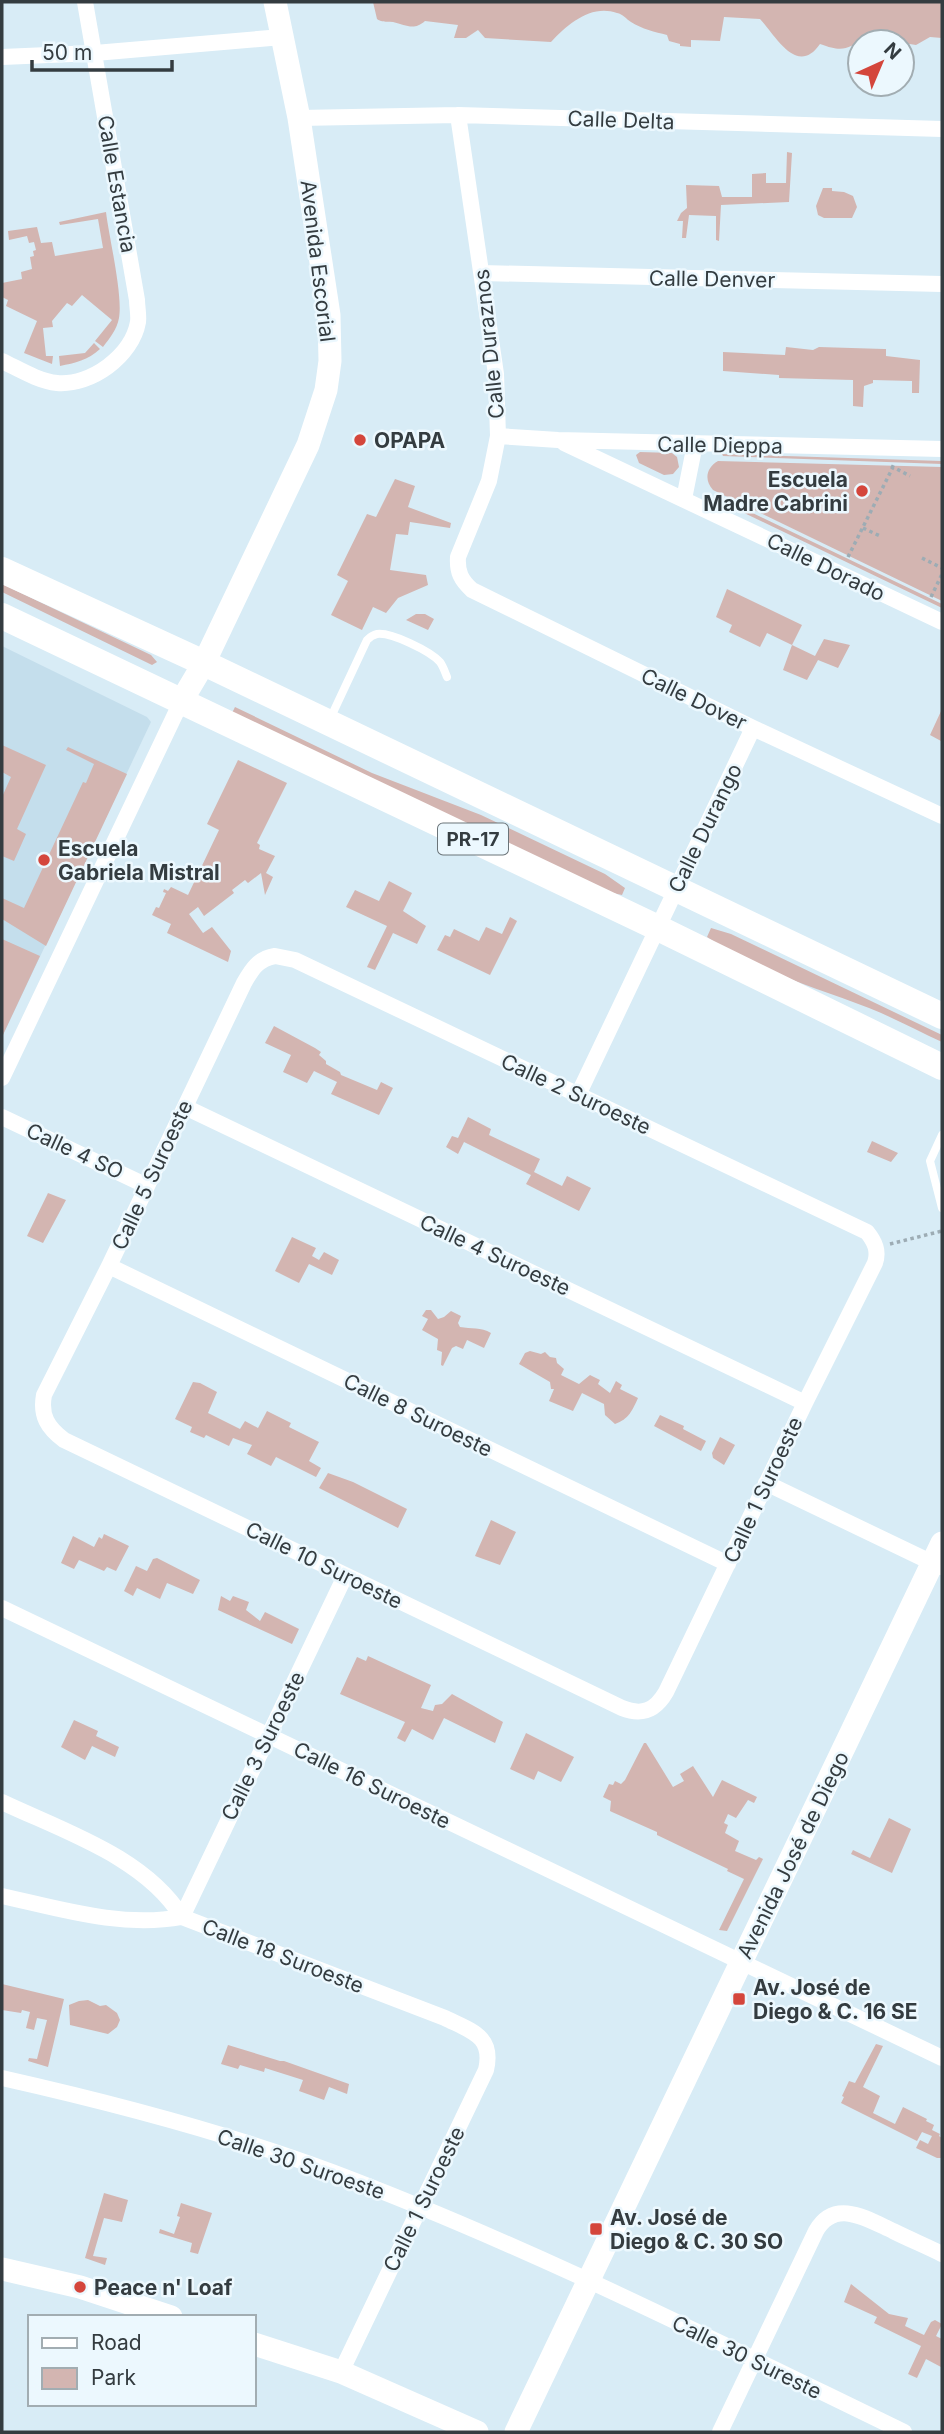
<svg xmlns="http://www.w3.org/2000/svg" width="944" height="2434" viewBox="0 0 944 2434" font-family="Inter,sans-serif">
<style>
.built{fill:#c4deec}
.green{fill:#d3b5b1}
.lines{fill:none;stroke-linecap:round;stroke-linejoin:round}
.path{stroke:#9dacb4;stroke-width:3.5;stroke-dasharray:3.5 3.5;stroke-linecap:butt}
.lane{stroke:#fff;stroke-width:8}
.street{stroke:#fff;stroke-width:16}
.secondary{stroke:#fff;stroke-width:23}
.primary{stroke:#fff;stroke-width:26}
.poi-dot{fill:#d4463c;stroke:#ecf8fe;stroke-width:2.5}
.labels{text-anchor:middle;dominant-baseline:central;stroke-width:5;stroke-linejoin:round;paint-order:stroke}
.shield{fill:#ecf8fe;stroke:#6b7479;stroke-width:2}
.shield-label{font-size:19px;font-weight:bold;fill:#343c40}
.street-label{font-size:21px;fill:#343c40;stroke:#ecf8fe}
.poi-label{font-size:21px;font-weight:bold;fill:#343c40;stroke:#ecf8fe;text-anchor:start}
</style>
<rect width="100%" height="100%" fill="#d8ecf6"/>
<!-- built -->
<path class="built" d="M2 646 147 717 151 722 2 1037Z"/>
<!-- green -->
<path class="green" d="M373 2H942V38L930 37 916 45 866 37C847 50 842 52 820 44 797 77 776 36 760 19L724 17 720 41 691 40V47L680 46V44L669 41 667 35C655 32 642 29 631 22 626 19 623 14 617 13 591 4 568 24 551 42L485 38 478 30 466 38H454L458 25 425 21C414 31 406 25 393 22 386 21 383 23 377 19Z
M787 152 792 153 789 202 721 205 719 241 716 240V216L689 215 686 238H682L683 221H677L681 213 687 208 686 185 719 186 722 197H752V174L766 173V183H786Z
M823 188H832V191L844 192 853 196 857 207 852 218H824L818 215 816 206Z
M106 212C109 237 123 295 119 318 117 329 110 338 103 347L95 341 112 320 82 295 72 306 67 303 52 321 53 327 43 328 46 356H53L52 364 24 353 37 321 6 306 8 300 2 297V283L22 279 21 272 32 269 30 257 34 256 33 251 36 250 34 242 29 243 27 236 9 240 8 231 37 227 41 243 52 242 55 256 103 248 98 219 60 225 59 222Z
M94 343 100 349C88 360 75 363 60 366L59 356 85 353Z
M786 347 813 350 819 347 884 349H886V356L920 360 919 393H912V381L873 380V383L864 386 863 407 853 406V380L779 378V375L723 371V352L785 355Z
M640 452 672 453 677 457 679 467 673 474 664 475 639 463 636 455Z
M722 454 942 461V464L723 456Z
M718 461 942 467V601L713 490C704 480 706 468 718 461Z
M395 479 415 486 408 507 451 523 450 528 410 522 408 535 396 534 390 570 426 575 428 585 398 598 386 613 373 607 362 630 331 615 348 581 337 575 367 514 376 517Z
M715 495 942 604V608L713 498Z
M2 584 151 655 157 662 152 665 2 592Z
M727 589 802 625 792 645 815 656 824 639 850 645 838 668 818 660 807 680 783 670 792 645 767 633 760 647 729 632 732 625 716 617Z
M416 614H425L434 619 428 630 406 620Z
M235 707 372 773 481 815 605 874 625 888 622 895 608 892 232 713Z
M942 709V738L941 741 930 735Z
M2 745 46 765 17 829 26 834 14 861 2 856V797L11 777 2 772Z
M68 747 127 774 46 946 2 919V898L24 908 83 782 86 783 94 764 66 750Z
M238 760 287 783 257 843 260 845 259 849 275 856 266 873 273 877 265 895 261 873 248 883 245 880 232 890 234 893 204 916 198 907 189 914 203 933 212 927 231 951 228 962 167 933 171 924 152 915 156 907 159 908 166 893 163 892 164 889 168 891 171 887 188 895 219 830 207 824Z
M389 881 412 893 403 911 426 926 417 944 393 933 375 970 367 967 387 926 346 907 355 890 379 901Z
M510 917 517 921 490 975 437 950 445 935 450 937 454 929 479 941 486 927 502 934Z
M711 928 731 934 942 1035V1042C918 1031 894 1018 869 1008 814 987 755 971 707 937Z
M2 939 40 956 2 1037Z
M274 1026 315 1048 321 1052 319 1055 326 1061V1064L340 1072 341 1075 377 1090 381 1082 393 1088 379 1115 331 1094 337 1082 314 1071 307 1083 283 1072 291 1055 265 1043Z
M468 1117 491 1129 489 1135 540 1159 534 1172 562 1186 567 1176 591 1188 579 1211 526 1184 531 1175 464 1142 458 1154 446 1147 452 1136 458 1138Z
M872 1141 898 1153 891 1162 867 1152Z
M48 1193 66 1200 43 1243 27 1236Z
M292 1237 316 1248 312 1256 319 1260 324 1252 339 1260 332 1275 309 1264 299 1283 275 1271Z
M426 1310H431L438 1319 444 1317 451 1311 461 1316 458 1323 460 1327C471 1329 481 1327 491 1333L484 1348 467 1340 463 1349 456 1346 452 1348 443 1366 441 1365 442 1352 437 1350 438 1339 422 1330 428 1319 422 1316Z
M530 1351 541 1354 545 1352 550 1357 556 1358 557 1363 564 1369 561 1375 579 1384 590 1375 600 1380 598 1384 610 1393 616 1381 622 1385 620 1389 638 1398C632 1411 629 1419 615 1424L605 1415 604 1404 582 1393 573 1411 549 1401 554 1389H551L550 1382 519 1364 525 1353Z
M193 1382 200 1383 217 1392 208 1413 240 1429 245 1421 258 1428 267 1411 291 1423 289 1427 319 1442 309 1461 321 1468 316 1477 276 1457 271 1466 247 1454 252 1445 233 1438 229 1446 206 1435 204 1438 190 1432 192 1427 175 1419Z
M660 1415 684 1426 683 1429 706 1441 701 1451 654 1426Z
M720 1437 735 1445 724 1465 713 1458 712 1453Z
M328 1473 353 1482 407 1509 398 1528 319 1488Z
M491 1520 516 1532 500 1565 475 1556Z
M104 1534 129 1546 116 1571 107 1567 104 1571 79 1560 74 1569 61 1563 73 1536 94 1547 99 1537 102 1539Z
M157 1558 200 1580 193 1594 167 1583 160 1599 137 1588 133 1596 124 1591 136 1566 147 1571 153 1559Z
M221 1596 230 1601 233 1596 249 1602 246 1610 260 1621 265 1612 299 1629 292 1644 218 1610Z
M368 1656 431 1685 421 1708 433 1711 435 1705 442 1704 452 1694 503 1722 495 1743 444 1718 433 1740 412 1729 405 1742 397 1738 405 1722 340 1694 357 1657 366 1661Z
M74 1720 98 1731 96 1736 119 1747 115 1757 92 1746 85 1760 61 1747Z
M526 1733 574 1757 561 1782 538 1771 534 1780 510 1769Z
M644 1743H646L673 1787 684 1781 680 1774 693 1766 713 1797 722 1780 757 1797 754 1803 748 1800 736 1818 728 1814 724 1823 728 1825 725 1833 739 1841 735 1851 756 1860 759 1857 763 1859 727 1931 719 1930 744 1879 727 1871 728 1869 657 1835V1832L612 1812 610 1811 611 1801 603 1797 609 1784 613 1785 615 1781 621 1784 625 1780Z
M889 1818 911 1829 892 1873 851 1854 853 1850 870 1858Z
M2 1984 64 1999 48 2067 28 2061 29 2058 37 2059 47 2020 37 2018 34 2030 26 2028 30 2012 22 2010 21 2013 2 2010Z
M88 2000 100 2006 106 2005 117 2013 120 2020 117 2027 108 2034 70 2025 69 2005 79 2001Z
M876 2044 883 2046 863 2087 880 2096 873 2113 895 2124 903 2107 927 2119 926 2121 934 2125 932 2130 940 2134 939 2136 942 2138V2158H937L916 2148 920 2140 928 2144 932 2136 922 2132 917 2141 841 2103 844 2097 842 2096 849 2081 855 2083Z
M228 2045 280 2061H284L349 2084 347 2094 329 2087 324 2100 299 2091 303 2080 265 2068 264 2072 240 2065 238 2069 221 2064Z
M104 2193 128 2200 122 2222 104 2218 93 2256 107 2258 105 2265 85 2258Z
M181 2203 212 2213 198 2254 190 2252 192 2243 159 2233 160 2229 174 2234 180 2217 177 2216Z
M851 2284 889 2314 908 2318 905 2326 924 2335 931 2322 935 2320 942 2324 936 2336 942 2339 941 2367 926 2359 917 2378 908 2374 921 2346 874 2323 877 2317 844 2302Z"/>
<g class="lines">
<!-- path -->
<path class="path" d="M891 466 910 476
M863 528 880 536
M848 557 893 467
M922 558 942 568
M931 597 942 574
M890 1244 942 1231"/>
<!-- lane -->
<path class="lane" d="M330 719 367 640C370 637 372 635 377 634 391 632 430 651 440 662 443 666 445 672 447 677
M942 1135 930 1161 942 1208"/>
<!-- street -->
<path class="street" d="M2 57 95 53 282 37
M458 115 496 374 498 436 489 481 458 557C457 572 461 580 472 590L753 728 942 816
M299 118 458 115 942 129
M482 273 942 284
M2 361C19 369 38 381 57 383 91 386 132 356 138 322 139 315 137 307 137 300L85 2
M498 436 558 440 942 449
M564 443 942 622
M684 499 695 444
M275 956 295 960 867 1232C875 1242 879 1251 875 1263L805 1403 666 1692C655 1711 642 1716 622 1708L64 1440C48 1428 40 1416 44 1395L109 1266 244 983C252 969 258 959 275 956Z
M2 1078 182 700
M578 1095 753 728
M185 1107 805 1403
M2 1117 147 1186
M109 1266 728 1564
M766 1483 941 1567
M2 1608 942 2058
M2 1802C63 1831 145 1857 182 1917L445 2018C471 2031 494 2036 486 2070L341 2372
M2 1896C61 1909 121 1928 182 1917L345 1576
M2 2078C113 2103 225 2132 332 2172 528 2246 716 2341 904 2432
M720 2432 816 2231C835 2198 867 2219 893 2231 909 2239 926 2246 942 2254"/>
<!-- secondary -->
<path class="secondary" d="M182 700 204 663 308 445 326 390 330 361 329 315 299 118 275 2
M2 2269 80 2287 171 2317
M254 2344 341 2372 477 2432
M516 2432 942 1543"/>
<!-- primary -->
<path class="primary" d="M2 570 204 663 942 1016
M2 616 658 928 942 1067"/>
</g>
<!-- markers -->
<g class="poi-dot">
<circle cx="360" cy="440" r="7"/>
<circle cx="862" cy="491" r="7"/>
<circle cx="44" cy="860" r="7"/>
<rect x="732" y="1992" width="14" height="14" rx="3.5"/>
<rect x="589" y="2222" width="14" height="14" rx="3.5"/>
<circle cx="80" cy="2287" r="7"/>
</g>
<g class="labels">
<!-- shield labels -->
<rect class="shield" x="438" y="823.5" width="70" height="31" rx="5"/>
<g class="shield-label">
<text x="473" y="839">PR-17</text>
</g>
<!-- street labels -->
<g class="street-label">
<text transform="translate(621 120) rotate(2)">Calle Delta</text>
<text transform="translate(117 184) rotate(80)">Calle Estancia</text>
<text transform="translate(318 261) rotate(83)">Avenida Escorial</text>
<text transform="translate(712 279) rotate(1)">Calle Denver</text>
<text transform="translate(489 344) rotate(-96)">Calle Duraznos</text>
<text transform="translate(720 445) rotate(1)">Calle Dieppa</text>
<text transform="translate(826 567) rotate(26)">Calle Dorado</text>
<text transform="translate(694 699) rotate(26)">Calle Dover</text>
<text transform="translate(705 828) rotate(-64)">Calle Durango</text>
<text transform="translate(576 1094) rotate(25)">Calle 2 Suroeste</text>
<text transform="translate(75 1151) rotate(25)">Calle 4 SO</text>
<text transform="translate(152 1175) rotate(-65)">Calle 5 Suroeste</text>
<text transform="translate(495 1255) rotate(25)">Calle 4 Suroeste</text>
<text transform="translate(418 1415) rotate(26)">Calle 8 Suroeste</text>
<text transform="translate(763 1490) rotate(-65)">Calle 1 Suroeste</text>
<text transform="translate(324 1565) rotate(26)">Calle 10 Suroeste</text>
<text transform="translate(263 1746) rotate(-64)">Calle 3 Suroeste</text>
<text transform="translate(372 1785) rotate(26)">Calle 16 Suroeste</text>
<text transform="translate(793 1855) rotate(-64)">Avenida José de Diego</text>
<text transform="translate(283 1956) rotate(21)">Calle 18 Suroeste</text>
<text transform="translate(301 2164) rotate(19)">Calle 30 Suroeste</text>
<text transform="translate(424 2199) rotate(-64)">Calle 1 Suroeste</text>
<text transform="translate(747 2357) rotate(26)">Calle 30 Sureste</text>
</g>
<!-- poi labels -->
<g class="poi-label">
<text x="374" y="440">OPAPA</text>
<text x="848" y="479" text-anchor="end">Escuela<tspan x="848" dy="24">Madre Cabrini</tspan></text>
<text x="58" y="848">Escuela<tspan x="58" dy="24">Gabriela Mistral</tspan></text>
<text x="753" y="1987">Av. José de<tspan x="753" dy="24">Diego &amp; C. 16 SE</tspan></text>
<text x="610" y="2217">Av. José de<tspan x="610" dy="24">Diego &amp; C. 30 SO</tspan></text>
<text x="94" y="2287">Peace n' Loaf</text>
</g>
</g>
<!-- border -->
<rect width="944" height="2434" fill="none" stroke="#343c40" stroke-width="7"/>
<!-- legend -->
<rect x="28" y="2315" width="228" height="91" fill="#ecf8fe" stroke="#a2adb2" stroke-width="2"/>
<rect x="42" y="2338" width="35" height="10" fill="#ffffff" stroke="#a2adb2" stroke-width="2"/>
<text x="91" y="2350" font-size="21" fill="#343c40">Road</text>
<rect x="42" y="2368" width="35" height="21" fill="#d3b5b1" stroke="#a2adb2" stroke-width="2"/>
<text x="91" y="2385" font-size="21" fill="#343c40">Park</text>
<!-- north arrow -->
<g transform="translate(881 63) rotate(44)"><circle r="33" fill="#ecf8fe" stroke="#a2adb2" stroke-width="2"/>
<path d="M0-5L12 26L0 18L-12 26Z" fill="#d4463c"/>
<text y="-10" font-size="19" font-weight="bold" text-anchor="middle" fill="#343c40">N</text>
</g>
<!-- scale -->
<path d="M32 60v10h140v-10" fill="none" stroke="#343c40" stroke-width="3.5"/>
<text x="42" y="60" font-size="21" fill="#343c40" stroke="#ecf8fe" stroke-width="5" paint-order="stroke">50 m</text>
</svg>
